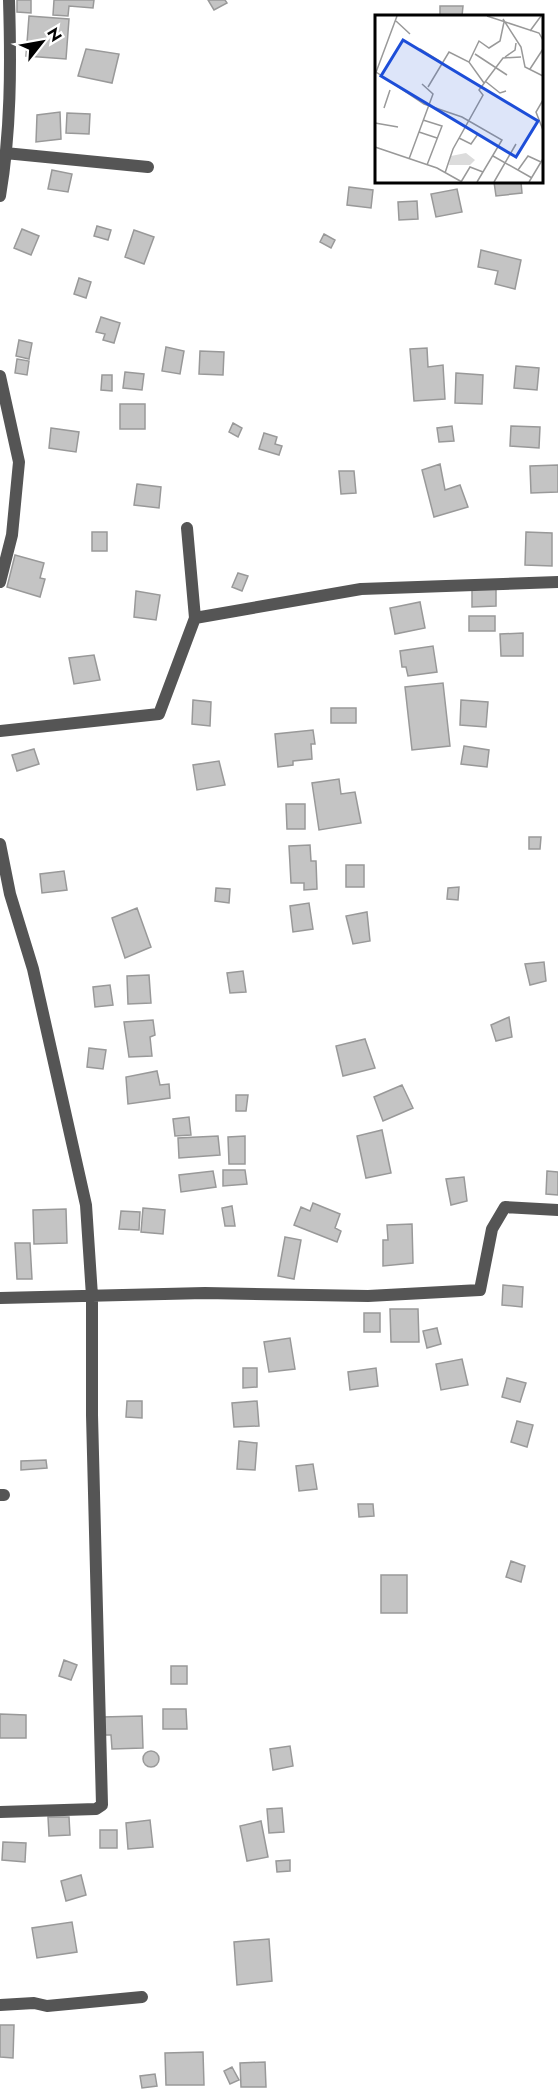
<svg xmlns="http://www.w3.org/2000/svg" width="558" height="2092" viewBox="0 0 558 2092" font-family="Jost,sans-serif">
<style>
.building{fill:#c4c4c4;stroke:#999;stroke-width:1.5}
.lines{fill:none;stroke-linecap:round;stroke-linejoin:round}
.minor{stroke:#555;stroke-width:12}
.inset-road{fill:none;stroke:#999;stroke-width:1.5}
.view{fill:#1d4ed8;fill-opacity:0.15;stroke:#1d4ed8;stroke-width:3}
.inset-edge{fill:none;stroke:#000;stroke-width:3}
</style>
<rect width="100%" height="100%" fill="#fff"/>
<!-- building -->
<path class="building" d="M17 0H31V13L17 12Z
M54 0H94L93 8 69 6 68 16 53 15Z
M208 0H225L227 3 214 10Z
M440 6H463L462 16H440Z
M29 16 69 19 66 59 26 56Z
M86 49 119 54 112 83 78 76Z
M60 112 61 139 36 142 37 115Z
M67 113 90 114 89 134 66 133Z
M52 170 72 174 68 192 48 189Z
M494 182H521L522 193 496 196Z
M349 187 373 190 371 208 347 205Z
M457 189 462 212 436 217 431 194Z
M417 201 418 219 399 220 398 202Z
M97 226 111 230 108 240 94 236Z
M22 229 39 236 31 255 14 248Z
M134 230 154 237 144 264 125 257Z
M324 234 335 240 331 248 320 242Z
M481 250 521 260 515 289 495 284 498 271 478 267Z
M79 278 91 282 86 298 74 294Z
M101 317 120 323 114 343 103 340 105 334 96 332Z
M19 340 32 343 29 359 16 356Z
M166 347 184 351 180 374 162 371Z
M427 348 428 367 443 365 445 399 414 401 410 349Z
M200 351 224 352 223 375 199 374Z
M17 359 29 361 27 375 15 373Z
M516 366 539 368 537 390 514 388Z
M125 372 144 374 142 390 123 388Z
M456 373 483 375 482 404 455 403Z
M102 375H112V391L101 390Z
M120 404H145V429H120Z
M233 423 242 428 238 437 229 432Z
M452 426 454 441 439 442 437 428Z
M511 426 540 427 539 448 510 446Z
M51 428 79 432 76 452 49 448Z
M264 433 277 437 275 444 282 446 279 455 259 449Z
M440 464 445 490 460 485 468 507 434 517 422 470Z
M558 465V492L531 493 530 466Z
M339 471H354L356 493 341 494Z
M137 484 161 487 159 508 134 505Z
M92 532H107V551H92Z
M526 532 552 533V566L525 565Z
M15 555 44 563 40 578 45 579 40 597 7 587Z
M238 573 248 576 242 591 232 587Z
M472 585H496V606L472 607Z
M136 591 160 595 156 620 134 617Z
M420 602 425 628 395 634 390 608Z
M469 616H495V631H469Z
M523 633V656H501L500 634Z
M433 646 437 672 408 676 406 667H402L400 651Z
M94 655 100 680 74 684 69 658Z
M443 683 450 746 412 750 405 687Z
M193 700 211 702 210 726 192 724Z
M461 700 488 702 486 727 460 725Z
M331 708H356V723H331Z
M313 730 315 744H311L312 759 293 761V765L278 767 275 734Z
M464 746 489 750 487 767 461 764Z
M34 749 39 764 17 771 12 755Z
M219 761 225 785 197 790 193 765Z
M339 779 341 794 355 792 361 823 319 830 312 783Z
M286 804H305V829H287Z
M529 837H541L540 849H529Z
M310 845 311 861H316L317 889 304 890V883H291L289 846Z
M346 865H364V887H346Z
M64 871 67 890 42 893 40 874Z
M459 887 458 900 447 899 448 888Z
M216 888 230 889 229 903 215 901Z
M309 903 313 929 293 932 290 906Z
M137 908 151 947 125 958 112 918Z
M367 912 370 941 353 944 346 916Z
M544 962 546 981 530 985 525 964Z
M243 971 246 992 230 993 227 973Z
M149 975 151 1003 128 1004 127 976Z
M110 985 113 1005 95 1007 93 987Z
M509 1017 512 1037 496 1041 491 1025Z
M153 1020 155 1035 150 1037 152 1056 129 1057 124 1022Z
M365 1039 375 1068 343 1076 336 1046Z
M89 1048 106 1050 103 1069 87 1067Z
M157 1071 160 1085 169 1084 170 1098 128 1104 126 1077Z
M402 1085 413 1108 383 1121 374 1097Z
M236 1095H248L246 1111H236Z
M189 1117 191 1135 175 1136 173 1119Z
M382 1130 391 1173 366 1178 357 1136Z
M218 1136 220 1155 179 1158 178 1138Z
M245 1136V1164H229L228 1137Z
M223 1170H245L247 1184 223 1186Z
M213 1171 216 1187 181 1192 179 1175Z
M547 1171 558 1172V1195L546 1194Z
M464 1177 467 1201 451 1205 446 1179Z
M313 1203 340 1214 335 1228 341 1231 337 1242 294 1225 301 1207 310 1211Z
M232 1206 235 1226H225L222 1208Z
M143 1208 165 1210 163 1234 141 1232Z
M66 1209 67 1243 34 1244 33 1210Z
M121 1211 140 1212 139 1230 119 1229Z
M412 1224 413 1263 383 1266V1240H388L387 1225Z
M285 1237 301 1240 294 1279 278 1276Z
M15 1243H30L32 1279H17Z
M503 1285 523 1287 522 1307 502 1305Z
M390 1309H418L419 1342H391Z
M364 1313H380V1332H364Z
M437 1328 441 1344 427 1348 423 1331Z
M290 1338 295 1369 269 1372 264 1342Z
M462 1359 468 1385 441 1390 436 1364Z
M243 1368H257V1387L243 1388Z
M376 1368 378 1386 350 1390 348 1372Z
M507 1378 526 1383 520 1402 502 1397Z
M127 1401H142V1418L126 1417Z
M257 1401 259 1426 234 1427 232 1403Z
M517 1421 533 1425 527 1447 511 1442Z
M239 1441 257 1443 255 1470 237 1469Z
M46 1460 47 1468 21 1470V1461Z
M313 1464 317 1489 299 1491 296 1466Z
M358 1504H373L374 1516 359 1517Z
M511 1561 525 1566 521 1582 506 1577Z
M381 1575H407V1613H381Z
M64 1660 77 1665 71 1680 59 1676Z
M171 1666H187V1684H171Z
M163 1709H186L187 1729H163Z
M0 1714 26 1715V1738H0Z
M142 1716 143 1748 112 1749 111 1735H102V1717Z
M290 1746 293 1766 273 1770 270 1749Z
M143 1759a8 8 0 1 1 16 0a8 8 0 1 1-16 0Z
M282 1808 284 1832 269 1833 267 1809Z
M48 1817H69L70 1835 49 1836Z
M150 1820 153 1847 128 1849 126 1823Z
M261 1821 268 1857 247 1861 240 1826Z
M100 1830H117V1848H100Z
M3 1842 26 1843 25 1862 2 1860Z
M290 1860V1871L277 1872 276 1861Z
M81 1875 86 1895 66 1901 61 1881Z
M72 1922 77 1952 37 1958 32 1928Z
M269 1939 272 1981 237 1985 234 1942Z
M0 2025H14L13 2058 0 2057Z
M203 2052 204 2085H166L165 2053Z
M265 2062 266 2087H241L240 2063Z
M232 2067 239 2080 230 2084 224 2071Z
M155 2074 157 2086 142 2088 140 2076Z"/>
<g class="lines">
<!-- minor -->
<path class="minor" d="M5 153 148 167
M0 196C11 132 11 65 9 0
M0 376 19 462 12 535 0 582
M195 618 361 589 558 582
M0 731 159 714 195 618 187 528
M0 844 10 894 33 969 86 1205 92 1296V1415L102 1805 96 1809 0 1812
M0 1298 205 1293 368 1296 480 1290 492 1229 505 1207 558 1210
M0 1495H4
M0 2005 34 2003 47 2006 142 1997"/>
</g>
<!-- overview -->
<g transform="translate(375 15)">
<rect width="168" height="168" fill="#fff"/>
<path d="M91 138 100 145 95 150H74L76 141Z" fill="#dcdcdc"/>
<path class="inset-road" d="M112 1 164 18 168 25M128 4 146 32 150 52 168 61M21 6 35 19M155 16 166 1M45 34 66 47M100 39 132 60M130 42 140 35 141 28M94 47 104 26 114 33 125 26 129 7M155 54 168 34M1 57 49 89 87 102 127 125 102 167M0 60 22 1M110 66 125 78 131 76M53 72 74 37 94 47 109 68M168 85 161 97 168 115M9 93 15 75M48 105 67 111 52 150M0 108 23 112M44 117 62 123M84 123 96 129 103 119M0 132 62 153 87 167M118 141 157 163M34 144 58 79 47 69M143 155 153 141 166 147 168 144M70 158 78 134 108 80 104 75 128 43 146 42M86 167 95 152 108 157M119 167 141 129M154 167 166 147"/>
<path class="view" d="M28 25 163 106 141 142 6 61Z"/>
<rect width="168" height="168" class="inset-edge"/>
</g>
<!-- north arrow -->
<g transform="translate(42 42) rotate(59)" stroke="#ffffff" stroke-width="4.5" paint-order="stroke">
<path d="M0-4.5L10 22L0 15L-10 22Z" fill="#000000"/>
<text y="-9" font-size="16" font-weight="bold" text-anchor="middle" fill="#000000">N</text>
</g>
</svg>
